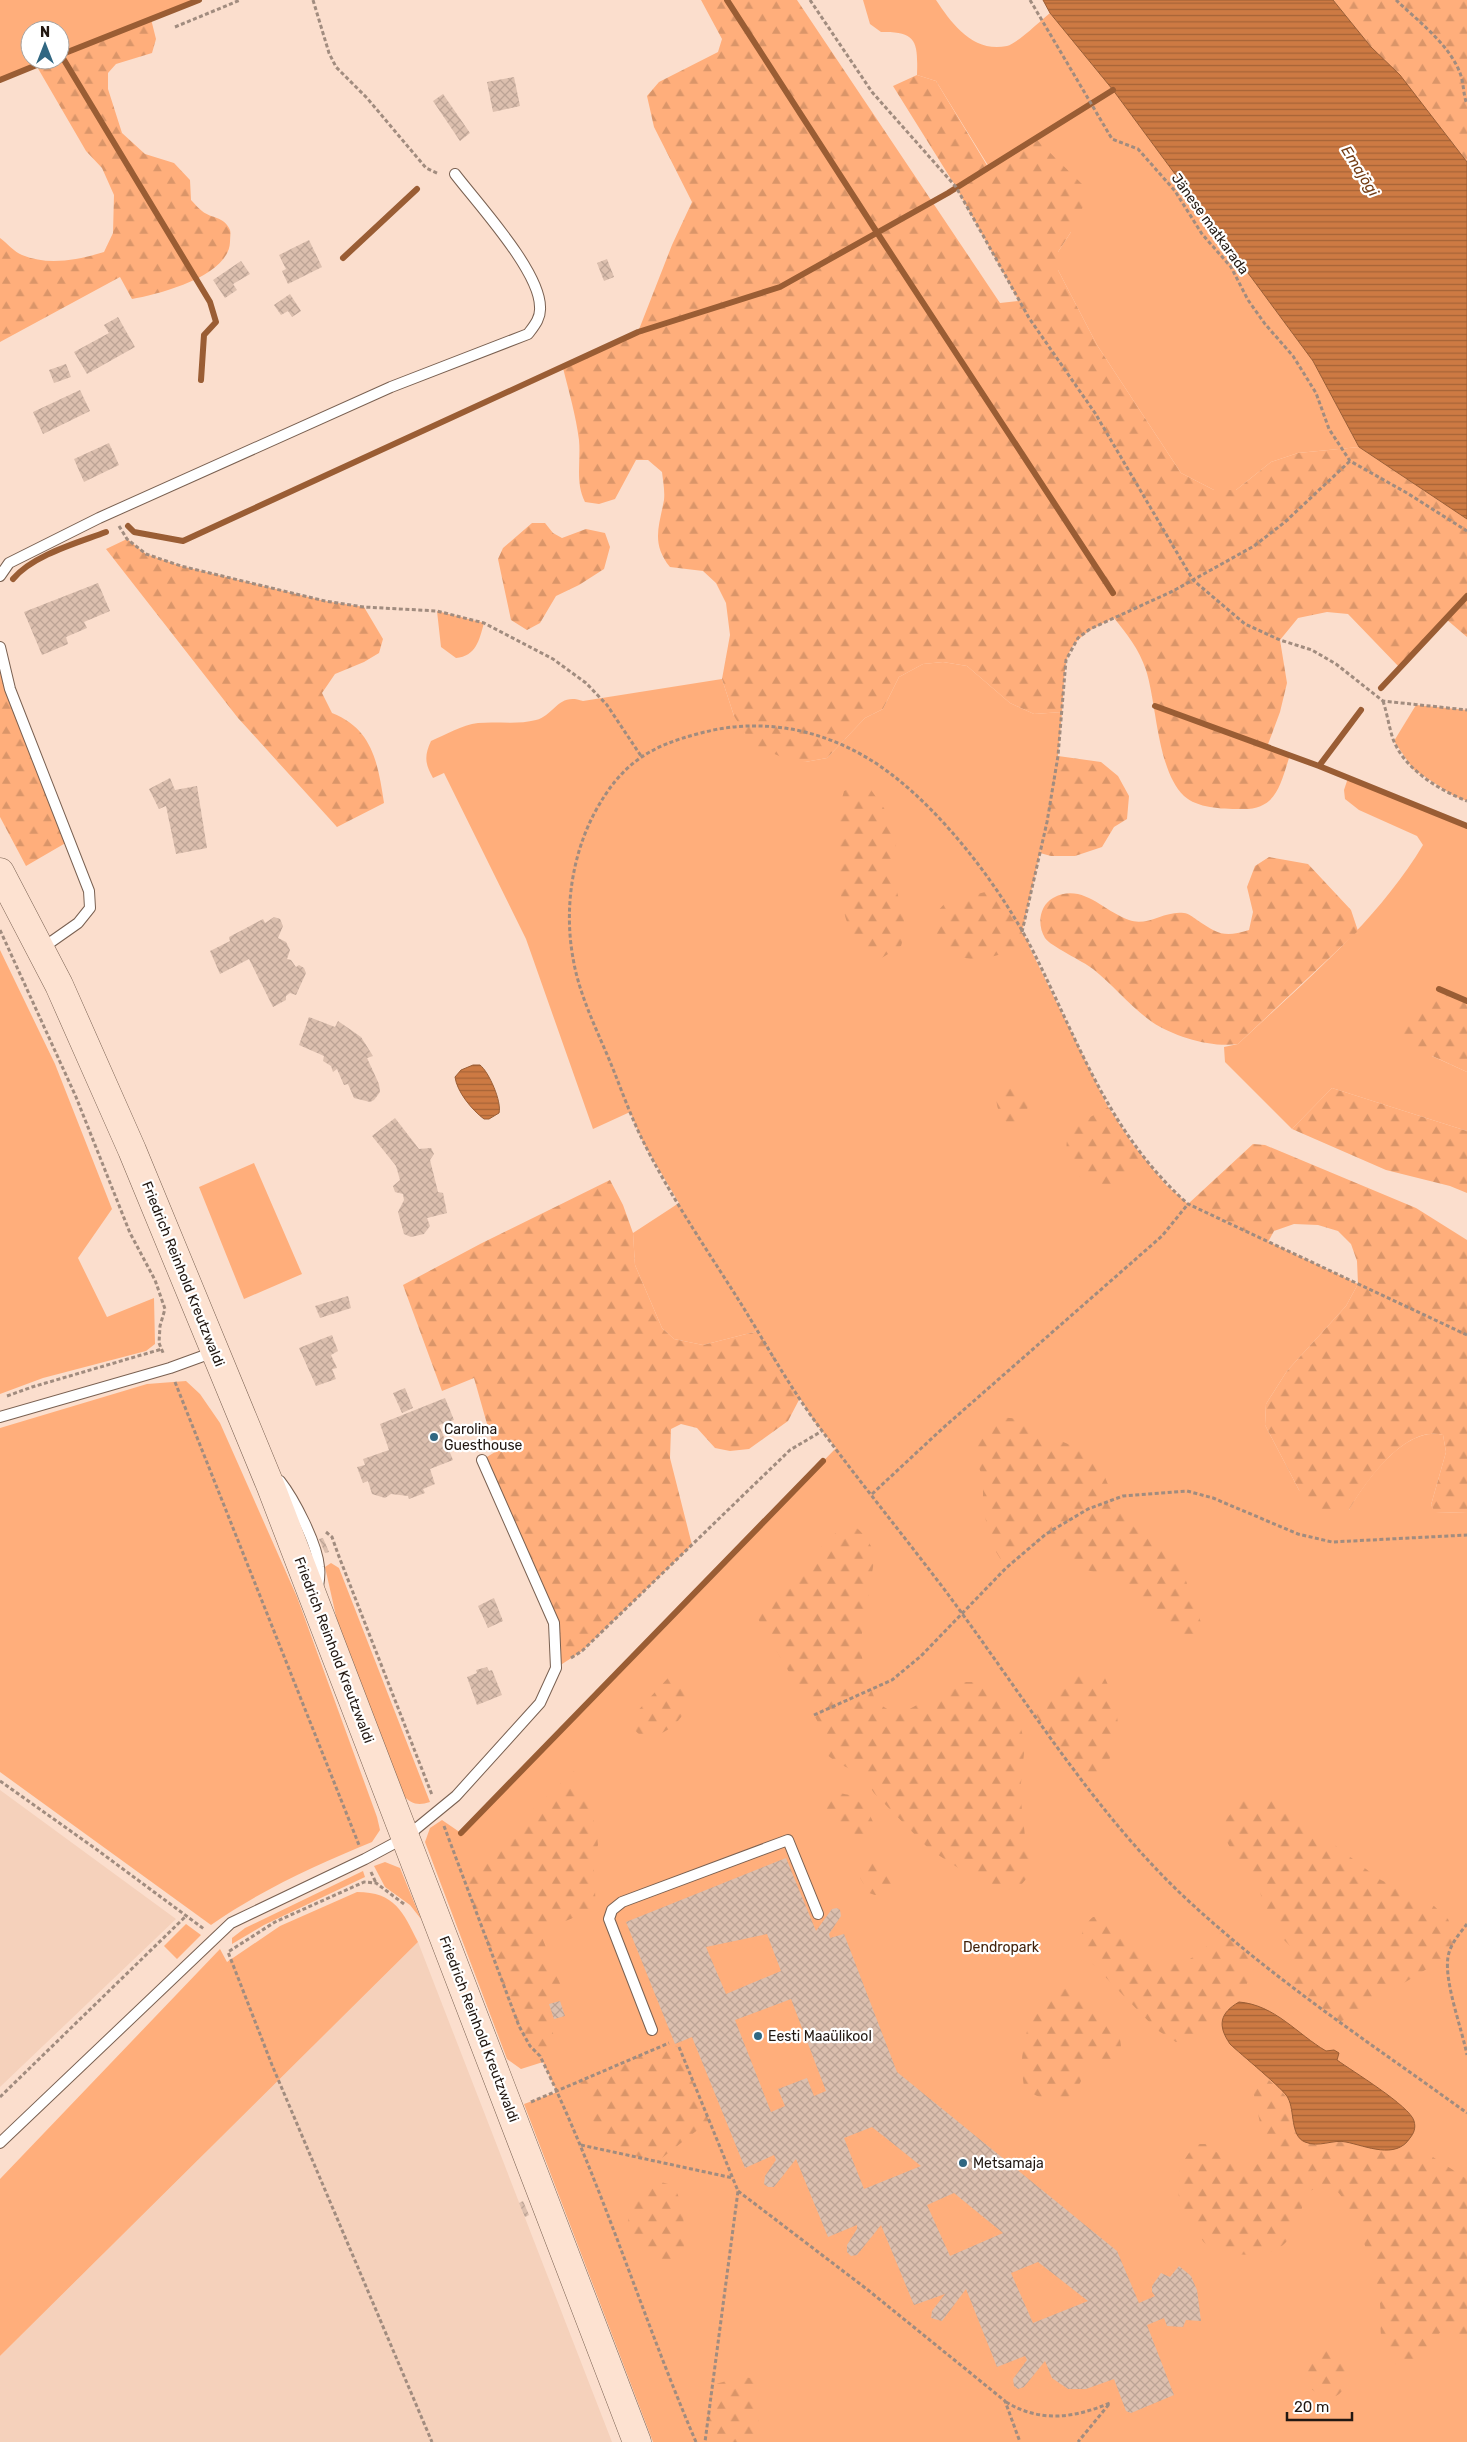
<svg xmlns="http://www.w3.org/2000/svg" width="1467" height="2442" viewBox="0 0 1467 2442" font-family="Rubik,sans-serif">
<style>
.built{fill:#f5d1bb}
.green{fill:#ffae7b}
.forest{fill:url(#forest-firs)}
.water{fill:url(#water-rules);stroke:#9a5d34}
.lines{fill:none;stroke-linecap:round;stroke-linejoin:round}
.stream{stroke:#9a5d34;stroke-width:6}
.building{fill:url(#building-cross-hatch);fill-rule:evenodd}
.service-casing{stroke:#796051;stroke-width:12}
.secondary-casing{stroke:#796051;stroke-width:29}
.path{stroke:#a18c7f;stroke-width:3;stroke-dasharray:4 2.5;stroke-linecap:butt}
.service{stroke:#fff;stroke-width:10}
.secondary{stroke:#fde2d1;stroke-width:28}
.poi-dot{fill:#306782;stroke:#fff;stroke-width:2}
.labels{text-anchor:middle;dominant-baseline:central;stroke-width:4.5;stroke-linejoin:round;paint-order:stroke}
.street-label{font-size:14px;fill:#221812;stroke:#fff}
.poi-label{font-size:14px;fill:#221812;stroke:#fff;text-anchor:start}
.park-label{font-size:14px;fill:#43220a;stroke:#fff}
.water-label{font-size:15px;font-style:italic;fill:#733c14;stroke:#fff}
</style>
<defs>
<pattern id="forest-firs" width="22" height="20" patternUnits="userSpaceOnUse" patternTransform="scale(1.25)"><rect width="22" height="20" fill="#ffae7b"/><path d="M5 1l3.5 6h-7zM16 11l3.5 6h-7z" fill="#da9569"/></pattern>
<pattern id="water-rules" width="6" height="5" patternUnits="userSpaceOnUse" patternTransform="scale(1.25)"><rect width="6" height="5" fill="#cd7a43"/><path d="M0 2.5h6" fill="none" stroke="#a66337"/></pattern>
<pattern id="building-cross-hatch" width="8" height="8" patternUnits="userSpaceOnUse" patternTransform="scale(1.25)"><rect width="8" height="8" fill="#dcbfae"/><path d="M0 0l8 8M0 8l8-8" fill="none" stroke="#bca395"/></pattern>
</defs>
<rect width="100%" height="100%" fill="#fbdecd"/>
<!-- built -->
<path class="built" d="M0 1790 176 1919 0 2087Z
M418 1942 612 2442H0V2356Z"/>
<!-- green -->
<path class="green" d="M0 0H199L60 55V30H30V60H49L0 80Z
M863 0H936C952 24 973 53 1007 46 1018 43 1040 21 1050 13L1113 90 1313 361 1359 447 1298 453 1271 462 1236 490H1214L1181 473 1097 345 1058 270V252L1071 232 989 167 936 81 917 75C918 42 917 31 881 32L870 24Z
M437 611 484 623C479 641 476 656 456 658L441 647Z
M943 662 967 666 1010 703 1034 714 1062 712 1058 756 1047 822 1022 932 1108 1107 1133 1145 1166 1185 1188 1204 1358 1284 1346 1306 1287 1371 1266 1404 1265 1425 1299 1490 1349 1510C1365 1482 1405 1425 1443 1435L1446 1452 1431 1505 1436 1512 1467 1513V2442H653L524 2104 557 2092 543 2062 521 2069 507 2059 425 1842 430 1828 442 1820 461 1833 836 1448 814 1421 758 1331 703 1345 674 1339 662 1328 635 1265 633 1233 679 1203 644 1144 630 1112 593 1129 526 939 444 773 433 778C425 764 424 756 431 741 445 735 462 725 478 723 497 721 517 725 536 720 555 715 558 692 583 701L722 679 734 716 805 762 827 758 865 718 883 709 899 677 923 664Z
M1416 705 1467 710V801L1454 796 1413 769 1394 741Z
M1348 778 1467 826V1001L1439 989 1432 1056 1467 1072V1131L1332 1088 1292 1129 1225 1062 1224 1047 1238 1044C1304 982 1376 923 1423 845L1417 836 1359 810 1345 799 1344 790Z
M0 950 55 1064 112 1209 78 1258 107 1317 154 1298 155 1344 146 1351 43 1378 0 1394Z
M254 1163 302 1274 244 1299 199 1187Z
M186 1381 200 1394 220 1423 297 1597 377 1817 380 1830 372 1842C316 1865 261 1890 211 1925L0 1772V1428L147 1384Z
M331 1563 339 1568 430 1802C418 1806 411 1804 403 1795L338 1625 325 1567Z
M385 1862 400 1868 421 1919 410 1905 385 1887 374 1866Z
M363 1871 365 1877 264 1925 232 1944V1938L245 1928Z
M357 1892C395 1892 403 1912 418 1942L0 2356V2179L220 1949 227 1962 280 1926Z
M186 1924 201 1935 177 1959 164 1946Z"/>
<!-- forest -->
<path class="forest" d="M701 0H797L1000 303 1019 301 956 187 893 86 917 75 936 81 988 167 1035 138 1085 187 1083 207 1071 232 1058 252V270L1097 345 1181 473 1214 490H1236L1271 462 1298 453 1359 447 1467 519V637L1446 619 1400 668 1348 614 1327 612 1298 618 1280 640 1287 683 1280 712 1267 747 1290 755C1280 785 1277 811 1239 809 1222 809 1197 808 1184 796 1157 770 1157 705 1146 670 1139 649 1127 634 1114 618 1058 643 1067 657 1062 712L1034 714 1010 703 967 666 943 662 923 664 899 677 883 709 865 718 827 758 805 762 786 759 752 744 734 716 722 679 730 635 726 603 716 583 703 571 670 567C651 543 659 527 664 500 665 491 663 481 662 472L648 460H636L615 499 599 504 585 502C575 482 581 462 579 440 576 416 569 392 563 368L638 332 672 245 692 202 654 127 647 96 659 82 718 52 722 39Z
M1333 0H1467V162L1400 76 1371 47Z
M151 19 156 39 152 53 116 64 108 73V89L122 133 145 154 174 163 190 180 191 200C195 204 198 208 202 211 212 219 224 216 230 230 231 233 230 238 230 242 229 276 160 294 132 299L120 277 0 342V238C7 243 14 252 22 255 48 266 78 260 104 252L113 233 114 195 102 168 86 151 36 65 49 60H60V55Z
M532 523H545L553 533 562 538 586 529 605 533 610 547 604 569 579 585 556 596 540 623 527 630 511 620 498 559 503 548Z
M127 539 146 554 181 566 325 601 364 607 383 639 379 653 364 662 335 674 322 693 332 713C373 729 378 764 384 803L337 827 238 718 106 549Z
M0 647 69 841 26 866 0 817Z
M1058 756 1101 762 1118 776 1129 796 1127 819 1114 827 1102 847 1075 856H1051L1040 853Z
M855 786 871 790 891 818 897 838 892 871 906 929 901 946 880 959 866 956C860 945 852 933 847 922 836 891 835 821 844 791Z
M1269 857 1308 864 1351 910 1358 931 1238 1044C1212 1048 1175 1037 1152 1022 1131 1007 1113 985 1093 969 1083 961 1050 946 1045 938 1037 925 1039 906 1053 898 1082 882 1103 911 1129 920 1148 927 1165 910 1184 913 1188 913 1193 917 1197 920 1218 934 1224 938 1249 930L1253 912 1247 887 1255 866Z
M994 890 1030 945C996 955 976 967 943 951L935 931V914L947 901Z
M1439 989 1467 1001V1072L1402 1042 1396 1028Z
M1010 1086C1035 1088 1030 1099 1025 1118L1017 1124 1007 1123C999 1113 995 1106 997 1093Z
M1332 1088 1467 1131V1193L1450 1186 1386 1170 1292 1129Z
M1108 1107 1133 1145 1148 1163 1113 1193C1108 1193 1102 1193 1098 1191 1078 1181 1056 1151 1072 1130 1077 1122 1100 1113 1108 1107Z
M1253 1144 1265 1145 1416 1208 1467 1240V1513L1435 1512 1431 1505 1446 1452 1443 1435C1405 1424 1365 1483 1349 1510L1332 1514 1320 1510 1299 1490 1265 1425 1266 1404 1287 1371 1346 1306 1358 1284 1357 1261 1351 1244 1338 1231 1318 1225 1294 1224 1274 1231 1268 1242 1188 1204Z
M610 1180 623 1205 633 1233 635 1265 662 1328 674 1339 703 1345 758 1331 800 1398 788 1421 749 1449 730 1451 715 1448 697 1428 681 1424 671 1429 670 1458 692 1545 582 1651 556 1668 554 1623 482 1460 495 1452 474 1378 442 1391 403 1285 482 1243Z
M999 1417 1021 1419 1044 1434 1092 1454 1102 1470 1119 1511 1138 1531 1154 1539 1181 1567 1204 1631 1202 1638 1196 1644H1189L1155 1617 1136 1593 1110 1577 1077 1567 1046 1534 1006 1568 990 1542 983 1505V1478L974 1455 973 1438 986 1423Z
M846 1523C860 1526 870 1542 875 1555L860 1645 865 1673 876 1702 892 1712H904L959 1682H979L1000 1693 1017 1715 1025 1743 1020 1793 1025 1836 1033 1861 1032 1872 1021 1885 1004 1891 980 1882 929 1849 874 1793 862 1775 836 1762 826 1754 821 1728 814 1715 754 1612Z
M1079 1672H1092L1104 1676C1125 1721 1124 1751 1088 1787L1036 1715 1057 1687Z
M668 1678 678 1679C704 1699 675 1734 649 1737 641 1738 635 1731 631 1725L632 1717Z
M574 1771 596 1827 598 1845 593 1859 596 1908 540 1932 561 1986 544 1999 554 2037V2048L540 2056 530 2046 517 2023 463 1875Z
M839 1793C843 1794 848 1794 851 1796 863 1802 879 1824 874 1836L866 1838 833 1826 826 1813V1806Z
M1268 1798 1289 1810 1379 1879 1434 1906 1448 1919 1456 1938 1448 1956 1340 2022 1287 1983 1293 1964 1291 1947 1275 1931 1264 1911 1258 1880 1236 1858 1222 1833 1226 1819 1242 1801Z
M867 1862 885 1865 890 1874 892 1884 888 1891 875 1895 869 1893 860 1878 861 1867Z
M1093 1917H1101C1126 1935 1154 1978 1190 1959 1202 1952 1213 1939 1223 1931L1257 1961 1239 2002 1228 2009 1222 2019 1188 2041 1176 2042 1157 2030 1083 1954C1080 1938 1080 1928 1093 1917Z
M1058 1984 1074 1989 1119 2032 1121 2046 1119 2060 1108 2064 1083 2059 1078 2065 1081 2081 1074 2095C1052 2103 1042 2102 1024 2087 1023 2078 1021 2068 1022 2059 1024 2034 1035 1996 1058 1984Z
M669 2043 679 2047 709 2121 658 2161 603 2149 580 2082Z
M1263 2075C1288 2097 1292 2097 1295 2132L1316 2145 1339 2140 1396 2149 1408 2141 1467 2179V2346L1453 2334 1441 2332C1423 2346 1426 2365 1401 2368 1372 2349 1384 2324 1379 2295 1374 2267 1354 2205 1333 2187H1318L1306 2193C1301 2211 1297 2233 1283 2245 1267 2259 1223 2257 1206 2244 1202 2241 1198 2233 1195 2229 1173 2200 1170 2170 1197 2144H1207L1227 2161 1244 2168 1258 2164 1266 2150 1253 2091Z
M661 2182C664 2183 670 2184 672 2186 685 2197 687 2245 682 2260L669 2266 657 2265 634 2242 628 2224 629 2202 643 2186Z
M1329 2344C1332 2346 1337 2347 1339 2349 1354 2361 1351 2392 1332 2398 1326 2400 1322 2397 1318 2394 1294 2378 1310 2364 1321 2345Z
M741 2377 751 2378 757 2386 759 2442H714L706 2431 712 2385Z"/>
<!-- water -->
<path class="water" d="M1043 0H1333L1371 47 1400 75 1467 162V519L1359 447 1313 361 1113 90 1050 13Z
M473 1065H480C489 1072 502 1102 499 1113L489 1119H484C472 1110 457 1092 455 1077L461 1070Z
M1239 2002C1275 2005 1297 2034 1326 2051L1334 2050 1339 2053 1337 2060C1352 2071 1410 2106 1414 2121 1416 2128 1414 2133 1410 2138 1396 2160 1366 2146 1346 2142 1333 2139 1319 2148 1305 2142 1290 2136 1295 2111 1288 2098 1285 2090 1239 2053 1230 2044 1217 2025 1220 2013 1239 2002Z"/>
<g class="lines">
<!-- stream -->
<path class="stream" d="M727 0 878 234 1113 593
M60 55 199 0
M61 55 210 302 216 322 204 335 201 380
M0 80 49 60
M343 258 417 189
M128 526 134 532 183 541 638 332 780 287 948 193 1113 90
M13 579C33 555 77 543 106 532
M1381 688 1467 596
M1155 706 1319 766 1361 710
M1319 766 1467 826
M1439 989 1467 1001
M461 1833 823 1461"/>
</g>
<!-- building -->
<path class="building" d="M514 77 520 106 493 112 487 82Z
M443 94 470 133 460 141 433 101Z
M309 240 322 267 288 284 282 271 286 269 279 255Z
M607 259 614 277 604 281 597 263Z
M241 261 250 274 233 284 237 290 225 298 213 280Z
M290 294 301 311 292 317 288 311 281 315 274 305Z
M118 317 135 347 87 374 74 352 109 333 104 325Z
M66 364 71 377 54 383 49 370Z
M80 390 90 411 43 434 33 412Z
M109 443 119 465 84 482 74 459Z
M98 583 110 611 84 622 87 628 66 637 68 644 42 655 24 612Z
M170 778 175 790 197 786 207 848 176 854 166 806 159 809 149 789Z
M274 917 280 919 283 926 278 938 286 942 290 950 287 959 291 960 296 967 299 965 304 968 306 973 296 995 290 993 286 996V1000L273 1007 249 959 220 974 210 951 230 941 229 937 263 919 265 923Z
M309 1017 335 1027 338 1021 361 1037 373 1056 367 1058 379 1084 380 1092 374 1100 370 1102 354 1098 348 1084 344 1085 337 1069 333 1072 331 1066 323 1061 324 1056 299 1045Z
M395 1118 419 1149 431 1148 434 1154 430 1160 438 1192 443 1193 447 1213 427 1218 430 1226 424 1234 411 1237 404 1234 398 1212 404 1200 403 1194 395 1192 393 1186 400 1180 396 1166 372 1136Z
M348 1296 351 1308 320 1318 315 1306Z
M332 1335 338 1351 331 1355 337 1368 332 1369 336 1379 316 1386 299 1348Z
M405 1388 413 1408 402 1413 393 1393Z
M445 1398 454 1420 439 1425 453 1460 430 1469 435 1484 423 1489 425 1493 409 1499 408 1496 391 1494 385 1498 372 1494 368 1481 363 1483 357 1467 365 1465 363 1459 389 1450 380 1424Z
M323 1538 329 1552 325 1553 319 1539Z
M494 1598 503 1621 488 1628 478 1606Z
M487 1667 489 1671 492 1670 502 1695 477 1705 467 1677 477 1673 476 1670Z
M786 1858 816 1931 832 1909 837 1908 840 1910 841 1916 829 1934 830 1938 844 1934 897 2072 1117 2251 1139 2303 1155 2296 1152 2292V2286L1161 2273 1170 2277 1179 2266 1191 2276 1197 2290 1201 2321 1186 2320 1183 2327 1167 2326 1164 2318 1147 2325 1174 2395 1131 2413 1126 2411 1114 2379 1086 2389H1068L1052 2378 1045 2361 1024 2387 1018 2389 1014 2386 1013 2379 1027 2360 1025 2356 997 2367 966 2289 942 2321 931 2318 932 2311 945 2294 914 2305 881 2225 857 2255 851 2256 847 2252V2245L857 2229V2225L828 2237 796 2159 774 2187H768L764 2184 765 2176 776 2160 774 2155 745 2168 692 2037 675 2044 626 1922ZM767 1934 781 1971 726 1994 706 1947ZM791 1999 826 2091 814 2096 807 2078 778 2089 785 2106 771 2112 735 2020ZM872 2127 921 2166 864 2189 844 2138ZM954 2193 1003 2233 950 2256 927 2205ZM1038 2262 1088 2301 1033 2323 1011 2273Z
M560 2001 565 2016 554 2019 549 2004Z
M523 2201 529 2215 525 2217 519 2203Z"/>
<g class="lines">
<defs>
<path id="service" d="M0 576 9 563 99 518 391 387 528 334C534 326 541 318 540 307 540 271 477 203 455 174
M0 647 10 689 89 891 90 908 78 923 41 949
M0 1417 170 1368 214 1352
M280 1481C294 1499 317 1543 319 1567 320 1573 319 1581 318 1587
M652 2030 609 1919 612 1910 622 1902 788 1840 818 1914
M0 2143 231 1923 365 1859 406 1837 456 1796 540 1703 556 1668 554 1623 482 1460"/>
<path id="secondary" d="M0 872 59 985 132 1150 271 1487 637 2442"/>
</defs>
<!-- service casing -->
<use href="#service" class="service-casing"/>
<!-- secondary casing -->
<use href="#secondary" class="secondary-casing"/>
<!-- path -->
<path class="path" d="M313 0 329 53 336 67 367 98 426 168 439 174
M810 0 872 92 956 187 1029 318 1095 413 1193 580 1245 624 1280 640 1312 650 1336 664 1383 701 1467 710
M1030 0 1112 139 1138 149 1175 191 1202 234 1231 267 1248 300 1265 324 1293 356 1316 393 1329 429 1350 461 1407 493 1467 531
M1396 0C1418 21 1449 44 1460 73 1464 83 1463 95 1467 104
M175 27 240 0
M119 526 127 539 146 554 181 566 325 601 364 607 437 611 484 623 553 659 586 683 607 705 641 756
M1383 701C1387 713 1389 727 1393 739 1404 769 1439 790 1467 801
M0 930 76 1097 130 1233 155 1280 165 1309 160 1326 159 1343 164 1355
M1022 932 1047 822 1058 756 1066 660 1078 638 1090 629 1173 591 1254 546 1285 522 1350 461
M1467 1335 1188 1204C1108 1133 1079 1042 1032 949 1000 887 946 816 891 774 836 732 768 715 701 733 649 746 621 764 595 812 572 855 564 909 573 958 579 995 597 1030 611 1064 622 1091 632 1120 645 1145 673 1201 710 1254 743 1307 767 1346 790 1387 817 1424 859 1481 904 1536 947 1593 1021 1692 1089 1805 1178 1891 1266 1975 1369 2042 1467 2113
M175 1382 359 1845
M7 1396 32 1387 162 1349
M872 1494 943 1428 1162 1236 1188 1204
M326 1532 332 1537 338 1554 432 1795
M571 1658 582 1651 790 1450 822 1431
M814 1715 892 1680 921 1656 1006 1568 1046 1534 1088 1509 1123 1496 1187 1491 1213 1498 1298 1534 1332 1542 1467 1535
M0 1781 96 1849 204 1929
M444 1826 519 2026 530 2046 540 2056C601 2180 641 2314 696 2442
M371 1872 376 1883
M404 1904 376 1883 364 1882 275 1922 228 1952 272 2065 432 2442
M1467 1924C1460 1933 1450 1944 1448 1957 1444 1982 1462 2029 1467 2055
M679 2047 738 2191 705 2442
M0 2097 186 1916
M531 2102 669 2043
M581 2145 733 2178
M738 2191 868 2290 1005 2401 1020 2442
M1006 2402C1041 2423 1074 2418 1110 2403L1078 2442"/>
<!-- service -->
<use href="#service" class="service"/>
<!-- secondary -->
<use href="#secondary" class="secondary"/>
</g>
<!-- markers -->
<g class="poi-dot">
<circle cx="434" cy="1437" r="5"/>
<circle cx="758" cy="2036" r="5"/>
<circle cx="963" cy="2163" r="5"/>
</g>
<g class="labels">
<!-- street labels -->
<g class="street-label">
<text transform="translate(1210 224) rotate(54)">Jänese matkarada</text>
<text transform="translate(183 1274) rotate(68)">Friedrich Reinhold Kreutzwaldi</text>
<text transform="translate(334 1650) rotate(69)">Friedrich Reinhold Kreutzwaldi</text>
<text transform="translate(479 2029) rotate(69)">Friedrich Reinhold Kreutzwaldi</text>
</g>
<!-- poi labels -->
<g class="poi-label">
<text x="444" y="1429">Carolina<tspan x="444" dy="16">Guesthouse</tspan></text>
<text x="768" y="2036">Eesti Maaülikool</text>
<text x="973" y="2163">Metsamaja</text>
</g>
<!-- park labels -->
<g class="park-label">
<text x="1001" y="1947">Dendropark</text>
</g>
<!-- water labels -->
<g class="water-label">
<text transform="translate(1360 171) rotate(58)">Emajõgi</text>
</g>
</g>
<!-- north arrow -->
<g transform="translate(45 45)"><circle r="24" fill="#ffffff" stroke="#a7a3a0"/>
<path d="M0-4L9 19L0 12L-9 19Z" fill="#306782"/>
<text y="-8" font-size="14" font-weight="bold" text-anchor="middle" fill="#221812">N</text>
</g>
<!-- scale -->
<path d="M1287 2412v8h65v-8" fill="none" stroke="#221812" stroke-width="2.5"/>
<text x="1294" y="2412" font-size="15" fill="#221812" stroke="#ffffff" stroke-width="4" paint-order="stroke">20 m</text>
</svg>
